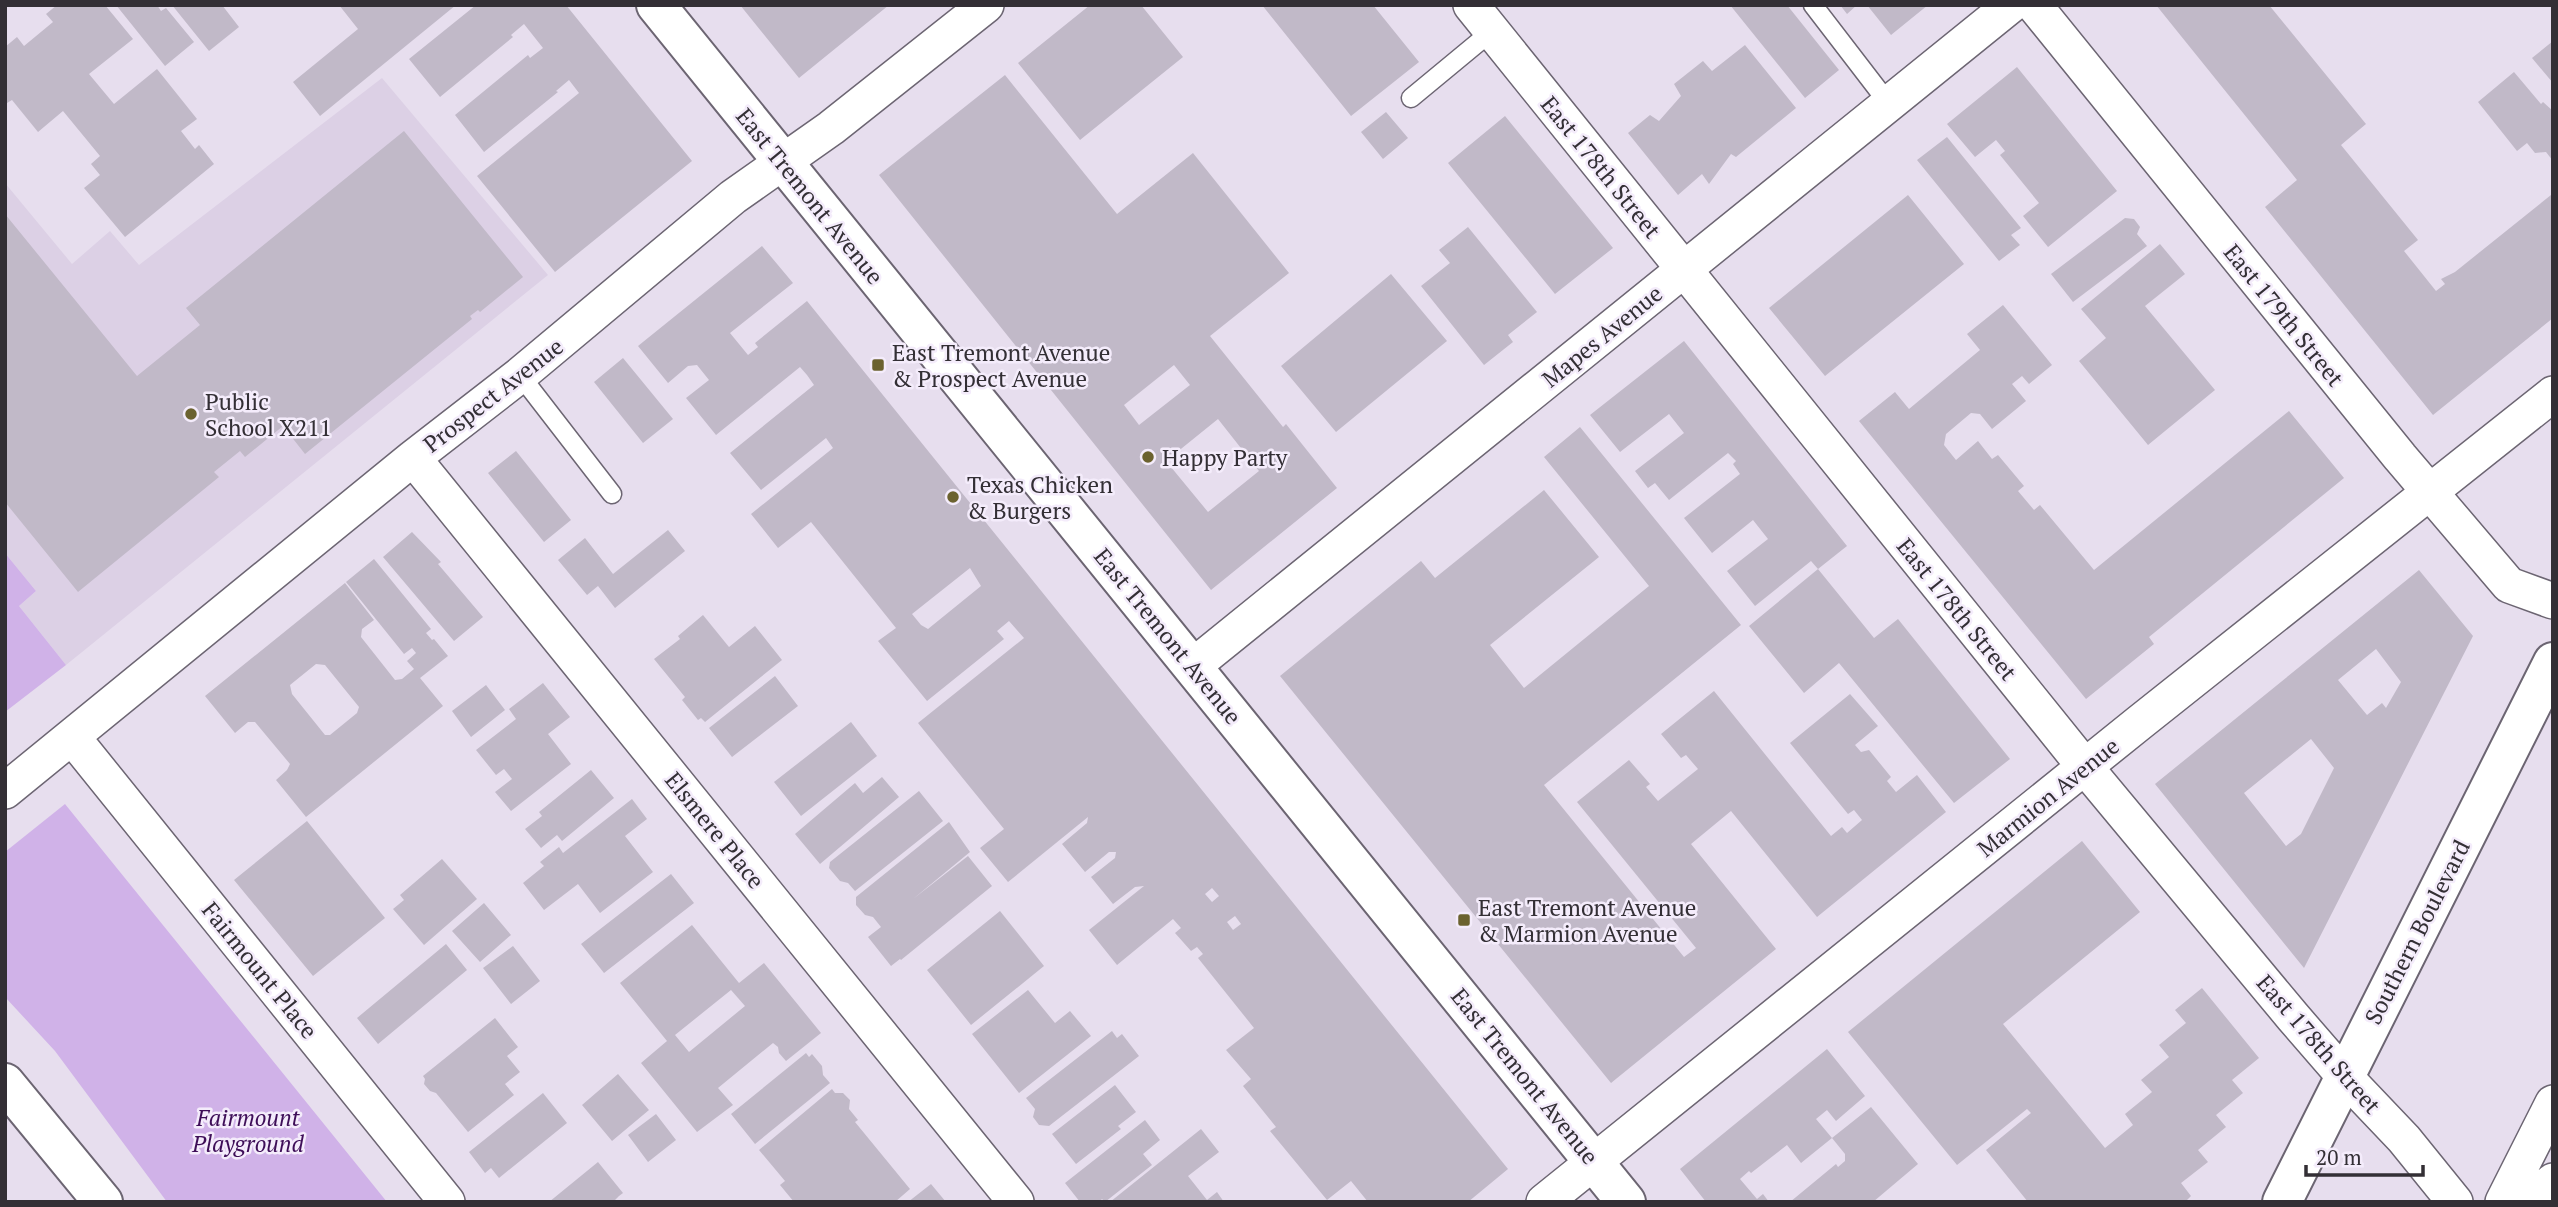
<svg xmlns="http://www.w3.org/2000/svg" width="2558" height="1207" viewBox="0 0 2558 1207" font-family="'PT Serif',serif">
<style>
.built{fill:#dcd0e5}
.green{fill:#d0b2e8}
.building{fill:#c1b9c8;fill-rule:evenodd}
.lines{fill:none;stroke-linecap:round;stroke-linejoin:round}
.lane-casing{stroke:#6c6572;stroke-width:21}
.street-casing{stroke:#6c6572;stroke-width:38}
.secondary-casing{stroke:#6c6572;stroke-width:42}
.highway-casing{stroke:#6c6572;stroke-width:42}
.lane{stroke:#fff;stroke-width:18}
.street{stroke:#fff;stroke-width:35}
.secondary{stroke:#fff;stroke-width:38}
.highway{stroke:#fff;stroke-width:38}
.poi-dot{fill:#6b622f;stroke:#f4ecfb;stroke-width:2.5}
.labels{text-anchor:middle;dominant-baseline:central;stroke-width:5;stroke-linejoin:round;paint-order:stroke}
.street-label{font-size:23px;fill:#332f35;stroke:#f4ecfb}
.poi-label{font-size:23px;fill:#332f35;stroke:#f4ecfb;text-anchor:start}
.park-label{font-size:23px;font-style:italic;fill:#3e0e58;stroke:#f4ecfb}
</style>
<rect width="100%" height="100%" fill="#e7deee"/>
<!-- built -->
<path class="built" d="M382 78 548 275 66 665 19 606 36 591 5 553V183L72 264 110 231 139 265Z"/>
<!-- green -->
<path class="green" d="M5 553 36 591 19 606 66 665 5 712Z
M65 804 387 1202H167L55 1051 5 997V852Z"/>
<!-- building -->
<path class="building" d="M57 5H105L133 39 89 74 114 104 157 69 197 119 181 131 195 149 199 145 214 164 125 237 84 188 100 175 91 164 100 156 63 111 38 132 12 100 7 103 5 101V47L17 37 24 46 53 22 46 14Z
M116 5H157L161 11 166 8 194 42 165 66Z
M172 5H222L239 27 209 51Z
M339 5H456L320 116 293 82 358 29Z
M476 5H566L692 161 555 272 477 176 579 93 569 80 556 91 558 92 484 152 455 115 528 55 530 58 543 48 524 24 511 35 513 37 440 97 409 59Z
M740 5H889L799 78Z
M1090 5H1141L1183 57 1080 140 1018 63Z
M1262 5H1373L1419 62 1351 116Z
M1730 5H1787L1839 70 1805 98Z
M1840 5H1857L1847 14Z
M1867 5H1928L1891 35Z
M2156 5H2269L2366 124 2341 145 2418 240 2404 251 2436 291 2445 284 2441 279 2455 272 2551 195 2553 197V318L2433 415 2265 207 2297 180Z
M2553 41V83L2532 58Z
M1745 45 1796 108 1736 157 1731 154 1709 184 1702 174 1678 195 1628 133 1650 115 1659 121 1681 96 1674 84 1703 61 1712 71Z
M2017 67 2117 191 2048 247 2023 216 2039 203 2000 155 2005 151 1996 140 1975 157 1947 124Z
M2514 72 2541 104 2543 102 2553 111V161L2546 152 2535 153 2527 143 2517 151 2478 102Z
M1005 75 1117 214 1193 153 1289 273 1210 336 1283 427 1286 424 1337 488 1211 590 879 175ZM1174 365 1190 385 1139 425 1124 405ZM1218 419 1259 471 1208 512 1166 461Z
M1386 112 1408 138 1383 159 1361 132Z
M1505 116 1613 248 1555 294 1448 163Z
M404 131 523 277 480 312 478 310 470 316 472 319 305 454 283 426 245 457 240 451 214 472 219 477 78 592 5 502V214L137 376 200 325 186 308Z
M1947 137 2021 228 2011 235 2020 245 1999 261 1917 160Z
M1908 195 1964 264 1825 376 1769 308Z
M2125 218 2134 219 2140 227 2137 234 2147 246 2073 302 2051 274Z
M1468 227 1537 312 1508 335 1513 342 1484 365 1421 286 1450 263 1439 250Z
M2160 244 2185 274 2145 306 2215 390 2148 445 2079 361 2106 338 2081 309Z
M762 246 793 283 730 333 748 355 758 347 755 343 807 301 1508 1169 1468 1202H1368L1351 1181 1327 1200 1270 1131 1276 1127 1243 1086 1251 1079 1226 1050 1254 1028 1198 958 1203 954 1197 947 1191 951 1175 933 1181 928 1173 919 1117 965 1089 930 1144 886 1135 887 1113 904 1091 877 1115 858 1116 852H1109L1085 872 1062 844 1087 823 1088 817 1008 882 980 848 1004 829 918 723 1024 638 1009 621 997 631 1004 639 927 701 878 641 896 628 811 522 778 548 751 514 833 448 826 438 761 490 730 453 814 385 807 375 800 367 716 435 686 398 709 380 697 365 688 366 668 383 638 346ZM970 568 981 586 928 629 921 625 912 614ZM1212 888 1219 896 1212 902 1205 894ZM1235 916 1241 924 1233 930 1227 922Z
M1391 274 1447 341 1336 432 1281 366Z
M2003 305 2052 365 2029 384 2022 376 2012 384 2026 401 1992 429 1980 414 1971 413 1946 434 1944 445 1956 460 1978 441 1992 459 1998 455 2024 486 2018 491 2034 510 2040 505 2094 570 2289 411 2344 478 2149 637 2154 644 2086 699 1859 421 1895 392 1909 409 1980 350 1967 334Z
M1684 341 1847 546 1818 569 1811 561 1755 606 1727 571 1768 539 1753 520 1712 553 1684 518 1740 474 1733 464 1736 461 1728 453 1669 500 1655 483 1648 488 1635 471 1684 433 1669 414 1620 452 1590 415Z
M623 358 673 419 643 443 594 382Z
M1580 427 1741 625 1544 785 1684 957 1696 948 1577 802 1629 760 1650 784 1646 787 1658 801 1698 769 1686 755 1681 758 1661 734 1714 691 1831 836 1842 827 1847 833 1862 820 1854 810 1848 814 1790 743 1850 694 1878 726 1855 745 1861 752 1869 750 1891 777 1887 781 1896 792 1917 775 1946 812 1817 917 1731 811 1691 844 1776 949 1611 1083 1280 676 1421 561 1435 578 1544 490 1599 557 1490 645 1524 688 1649 586 1544 457Z
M516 451 571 520 544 542 488 473Z
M668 530 685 551 615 608 598 586 587 595 558 560 585 538 613 574Z
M412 532 441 562 438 564 483 617 454 641 383 557Z
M374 559 431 629 426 633 432 640 434 639 448 656 420 678 443 706 306 817 276 780 287 770 290 764 255 722H248L235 733 205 696 345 583 374 620 362 629 361 637 395 680 402 679 414 669 407 661 416 653 412 648 404 654 346 582ZM316 664 325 665 359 707 357 713 330 735H325L292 694 290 685Z
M1818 569 1874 638 1898 619 2010 759 1954 803 1839 663 1804 693 1749 626Z
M2419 570 2473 636 2304 968 2155 784ZM2376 649 2401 682 2386 708 2382 703 2367 715 2338 680ZM2311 739 2334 768 2301 834 2286 846 2244 793Z
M703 615 729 647 755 626 782 660 705 722 701 718 698 720 682 700 685 697 654 659 680 639 678 636Z
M775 676 798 706 732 757 709 728Z
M543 683 570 717 548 734 571 764 511 811 495 792 512 779 504 769 496 775 476 750 516 719 509 709Z
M486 685 505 710 471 737 452 711Z
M851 722 877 756 801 816 774 782Z
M591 770 614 798 562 841 557 835 541 848 525 829 542 816 539 812Z
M882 777 899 797 820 864 795 834 855 783 863 793Z
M919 791 943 821 855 891 848 883 840 881 829 868 830 862Z
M632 799 647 819 625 836 653 872 600 913 578 884 544 910 523 883 544 866 540 862 559 847 563 853Z
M307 821 385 918 313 976 234 880Z
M949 822 970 852 913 899 968 856 992 886 901 960 900 959 891 966 868 937 881 927 873 917 865 915 856 905V897Z
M2082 841 2140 912 2003 1024 2105 1148 2133 1125 2125 1114 2152 1092 2141 1080 2169 1057 2159 1045 2186 1023 2175 1010 2202 988 2259 1058 2232 1080 2243 1093 2216 1115 2226 1127 2198 1150 2208 1162 2181 1183 2191 1196 2185 1202H2028L1986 1150 2031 1113 2027 1109 1957 1165 1848 1032Z
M442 859 477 899 424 945 393 909 404 900 400 895Z
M671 874 694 903 604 973 581 944Z
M484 903 511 935 480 962 452 931Z
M1000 911 1044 966 971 1025 927 970Z
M692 925 739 983 764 963 821 1033 786 1061 779 1053 778 1047 773 1043 718 1088 733 1105 697 1132 641 1063 667 1041 620 983ZM731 990 745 1006 689 1052 675 1035Z
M446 944 467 970 378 1044 357 1018Z
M513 946 540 981 511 1004 483 968Z
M1028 990 1055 1023 1070 1011 1091 1036 1019 1093 972 1034Z
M495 1018 518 1047 507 1056 520 1072 505 1084 514 1095 468 1132 436 1093 430 1091 424 1084 425 1079 423 1076Z
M1112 1031 1117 1038 1122 1034 1139 1056 1049 1126 1039 1125 1033 1117 1035 1109 1026 1098Z
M1827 1049 1865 1096 1836 1121 1827 1110 1816 1119 1832 1138 1801 1163 1787 1145 1751 1173 1749 1171 1740 1179 1757 1199 1763 1194 1769 1202H1706L1680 1169Z
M806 1053 809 1057 812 1054 822 1066 823 1075 830 1083 755 1144 731 1114Z
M618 1074 649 1110 612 1141 582 1105Z
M1115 1085 1136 1112 1118 1126 1121 1129 1076 1164 1052 1134Z
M832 1089 835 1093H843L850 1100 849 1109 858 1120 855 1122 910 1189 895 1202H794L780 1185 785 1181 759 1150Z
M543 1093 567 1123 499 1178 491 1168 485 1173 469 1152Z
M1871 1107 1918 1164 1873 1202H1790L1836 1164 1838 1167 1845 1161V1154L1832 1138Z
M656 1114 676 1140 648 1162 628 1135Z
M1145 1120 1160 1140 1143 1154 1152 1165 1105 1202 1102 1199 1099 1202H1080L1065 1183Z
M1201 1129 1219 1152 1188 1176 1207 1200 1217 1192 1224 1202H1110Z
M598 1162 623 1193 619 1196 613 1202H549Z
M931 1184 946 1202H908Z"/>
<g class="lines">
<defs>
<path id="lane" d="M1813 5 1889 104
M1411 98 1492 31
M520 375 612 494"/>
<path id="street" d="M1471 5 2085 767 2293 1017 2345 1077 2404 1139 2455 1202
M2034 5 2400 457 2509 585 2553 601
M413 458 1016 1202
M1192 667 2011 5
M73 738 447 1202
M5 791 413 458 520 375 733 197 831 128 986 5
M1544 1202 2139 723 2553 394
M2503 1202 2553 1103
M2527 1202 2553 1181"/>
<path id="secondary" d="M656 5 1626 1202
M2282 1202 2553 662"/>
<path id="highway" d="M5 1083 103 1202"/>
</defs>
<!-- lane casing -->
<use href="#lane" class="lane-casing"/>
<!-- street casing -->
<use href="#street" class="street-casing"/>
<!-- secondary casing -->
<use href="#secondary" class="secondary-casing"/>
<!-- highway casing -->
<use href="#highway" class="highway-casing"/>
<!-- lane -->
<use href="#lane" class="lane"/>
<!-- street -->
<use href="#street" class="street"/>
<!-- secondary -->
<use href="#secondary" class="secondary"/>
<!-- highway -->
<use href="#highway" class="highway"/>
</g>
<!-- markers -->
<g class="poi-dot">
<rect x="871" y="358" width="14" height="14" rx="3.5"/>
<circle cx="191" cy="414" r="7"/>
<circle cx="1148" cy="457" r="7"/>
<circle cx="953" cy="497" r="7"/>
<rect x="1457" y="913" width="14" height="14" rx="3.5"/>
</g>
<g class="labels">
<!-- street labels -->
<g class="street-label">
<text transform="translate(1601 167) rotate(51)">East 178th Street</text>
<text transform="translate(810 196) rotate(51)">East Tremont Avenue</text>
<text transform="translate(2284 315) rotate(51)">East 179th Street</text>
<text transform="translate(1602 336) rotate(-39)">Mapes Avenue</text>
<text transform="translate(493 395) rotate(-38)">Prospect Avenue</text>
<text transform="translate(1957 609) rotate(51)">East 178th Street</text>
<text transform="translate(1168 636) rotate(51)">East Tremont Avenue</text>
<text transform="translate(2048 797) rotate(-39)">Marmion Avenue</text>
<text transform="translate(715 830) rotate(51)">Elsmere Place</text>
<text transform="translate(2417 932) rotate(-63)">Southern Boulevard</text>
<text transform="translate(260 970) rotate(51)">Fairmount Place</text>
<text transform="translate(2319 1044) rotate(49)">East 178th Street</text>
<text transform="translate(1525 1076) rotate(51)">East Tremont Avenue</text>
</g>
<!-- poi labels -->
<g class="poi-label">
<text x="892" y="352">East Tremont Avenue<tspan x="892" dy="26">&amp; Prospect Avenue</tspan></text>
<text x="205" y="401">Public<tspan x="205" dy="26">School X211</tspan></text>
<text x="1162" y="457">Happy Party</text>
<text x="967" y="484">Texas Chicken<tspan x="967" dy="26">&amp; Burgers</tspan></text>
<text x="1478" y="907">East Tremont Avenue<tspan x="1478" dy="26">&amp; Marmion Avenue</tspan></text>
</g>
<!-- park labels -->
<g class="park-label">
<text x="248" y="1117">Fairmount<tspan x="248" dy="26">Playground</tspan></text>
</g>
</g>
<!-- border -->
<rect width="2558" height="1207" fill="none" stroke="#332f35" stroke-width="14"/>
<!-- scale -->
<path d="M2306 1165v10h117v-10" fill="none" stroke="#332f35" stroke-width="3.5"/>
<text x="2316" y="1165" font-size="21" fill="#332f35" stroke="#f4ecfb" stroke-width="5" paint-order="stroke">20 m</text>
</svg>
